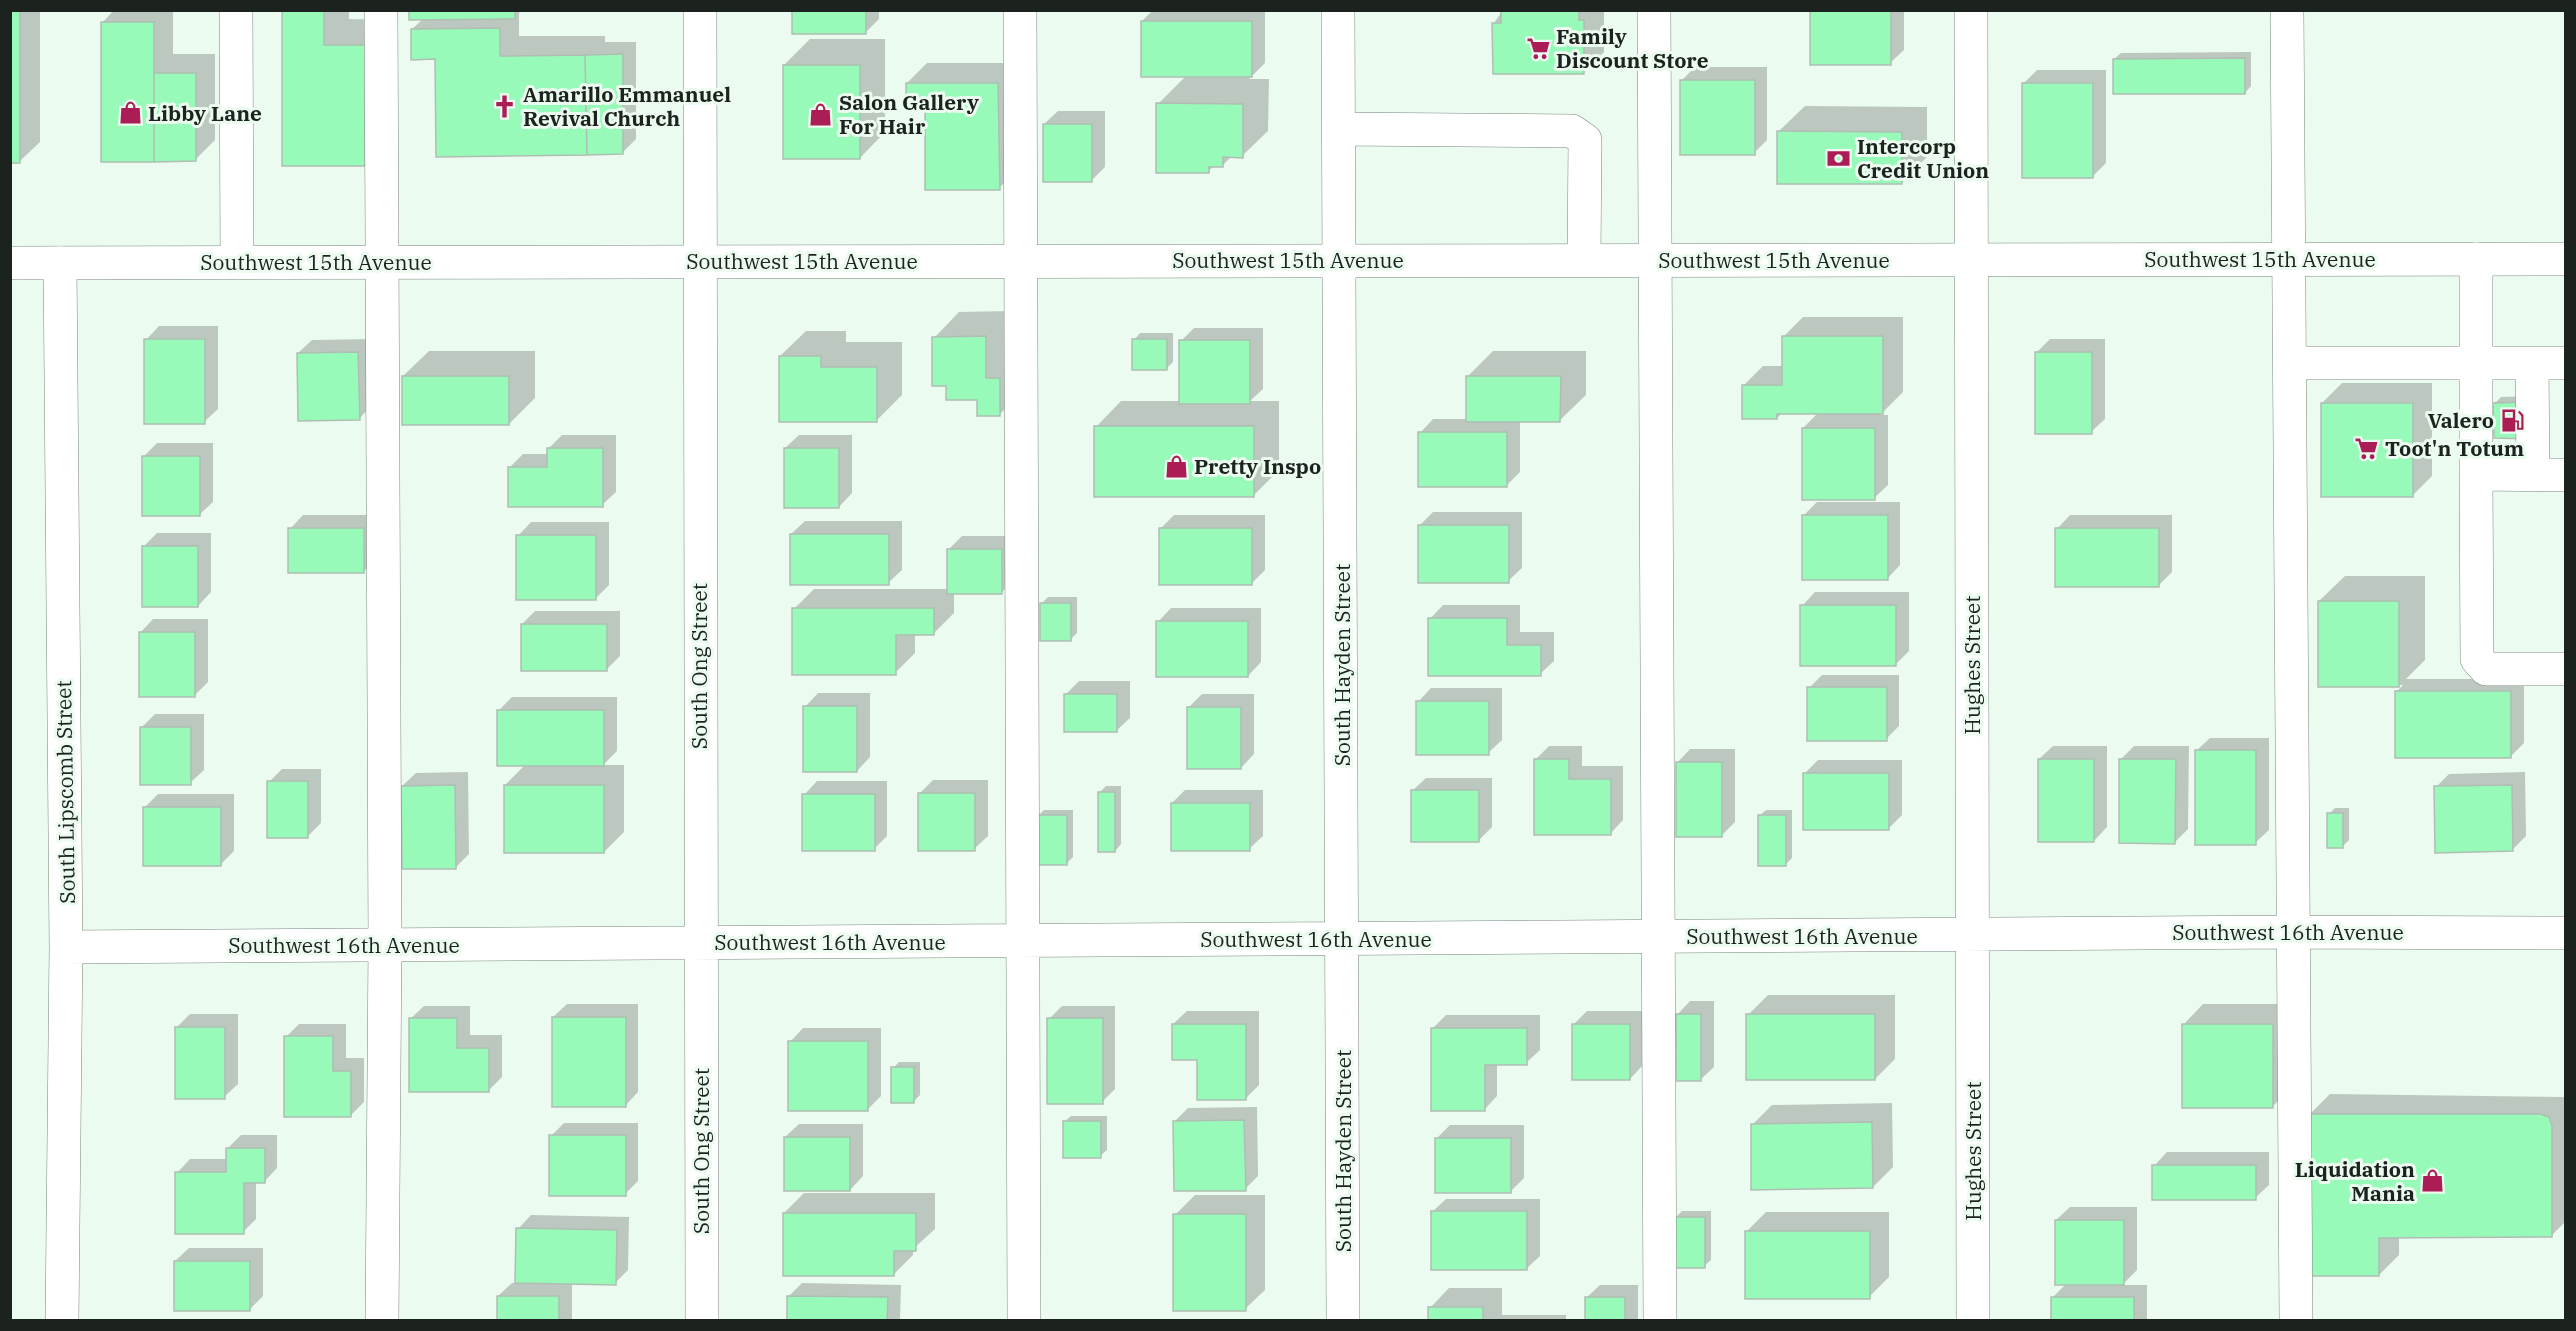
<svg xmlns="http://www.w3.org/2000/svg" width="2576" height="1331" viewBox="0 0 2576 1331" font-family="'IBM Plex Serif',serif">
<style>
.shadow{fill:#0003}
.building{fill:#98fab9;stroke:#afbeb3;stroke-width:1.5}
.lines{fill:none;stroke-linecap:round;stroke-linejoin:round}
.minor-casing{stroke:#79877d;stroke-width:34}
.major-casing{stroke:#79877d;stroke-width:34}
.minor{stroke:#fff;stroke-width:33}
.major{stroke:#fff;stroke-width:33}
.labels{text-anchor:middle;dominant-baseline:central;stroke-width:6;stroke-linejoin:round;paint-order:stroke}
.poi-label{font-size:21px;font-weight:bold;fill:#1c221e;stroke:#ebfbef;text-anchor:start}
.street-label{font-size:21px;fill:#1c221e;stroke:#ebfbef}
</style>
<rect width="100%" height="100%" fill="#ebfbef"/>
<!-- shadow -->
<path class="shadow" d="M10 10H40V142L20 161Z
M114 10H173V54H215V140L195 160 102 23Z
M284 10H349V19L392 20 390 139 364 165Z
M411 10H522L519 13V36H605V42H636V139L623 152 437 58 412 29 423 19Z
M794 10H879V19L866 32Z
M1153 10H1265V63L1249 79H1269L1268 131 1242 156H1232L1223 165H1214L1208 172 1158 104 1186 76 1142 21Z
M1503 10H1604V52L1584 72 1494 23Z
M1812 10H1904V50L1890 63Z
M810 39H885V132L860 158 784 65Z
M2251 52V86L2245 93 2114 59 2121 53Z
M927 63H1017L1019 169 999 188 907 83Z
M1695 67H1767V140L1754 153 1681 81Z
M2037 70H2106V163L2092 177 2024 83Z
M1805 106 1927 107V157L1901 183 1779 131Z
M1058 111H1105V167L1092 180 1044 124Z
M1011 311 1025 389 999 415 979 399 948 384 934 338 959 312Z
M1803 317H1903V392L1880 415H1888V485L1874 498 1803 428 1819 412H1783L1777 418 1743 386 1763 366H1783V337Z
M159 326H218V409L204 422 146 340Z
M1194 328H1263V389L1250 401H1279V470L1253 496 1096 427 1121 401H1181V341Z
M806 331H846V342H902V395L877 420 780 356Z
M1140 333H1173V362L1167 368 1134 340Z
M371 339 372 405 359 419 298 353 312 340Z
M2050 339H2105V419L2091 432 2036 353Z
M429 351H535V398L509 424 403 376Z
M1493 351H1586V395L1560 420H1520V472L1507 485 1420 433 1433 419H1468V376Z
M2342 383H2432V476L2412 496 2322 403Z
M2535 396 2536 431 2495 403 2501 397Z
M562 435H616V492L602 505 509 468 523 454H549V448Z
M799 435H852V493L839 507 785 448Z
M157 443H213V502L199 515 143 457Z
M1817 502H1900V565L1887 579 1803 516Z
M1433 512H1522V568L1508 581 1420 525Z
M303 515H377V558L363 572 290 529Z
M1174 515H1265V570L1252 583 1160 529Z
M2070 515H2172V572L2159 585 2057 529Z
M805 521H902V570L888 583 791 534Z
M531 522H609V585L595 599 518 536Z
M157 533H211V592L198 606 143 547Z
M962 536H1015V579L1001 593H954V613L934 633H915V653L895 673 794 609 814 589H948V550Z
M2345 576H2425V660L2406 679H2524V743L2510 757 2396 692 2403 685H2319V601Z
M1815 592H1909V651L1895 665 1802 606Z
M1048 597H1077V633L1071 639 1042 603Z
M1443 605H1520V632H1554V661L1540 674 1430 619Z
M1171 608H1261V662L1248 676 1158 622Z
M535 611H620V656L606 670 522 624Z
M153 619H208V682L194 696 140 633Z
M1822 675H1899V726L1886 739 1809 688Z
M1079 681H1130V718L1116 731 1066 694Z
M1431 688H1502V740L1488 753 1418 702Z
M818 693H870V757L857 771 805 707Z
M1202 694H1254V754L1241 768 1189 707Z
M512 697H617V751L603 765H624V832L604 852 505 785 526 764 498 711Z
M155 714H204V770L190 783 142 727Z
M2210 738H2269V830L2255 843 2196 751Z
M1549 746H1582V766H1623V820L1610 834 1536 759Z
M2053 746H2107V827L2094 841 2039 759Z
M2134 746H2189L2188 829 2175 842 2121 759Z
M1690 749H1735V822L1722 835 1677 763Z
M1818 760H1902V815L1889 828 1804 774Z
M282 769H321V823L308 836 269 782Z
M468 772 469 854 456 867 402 786 416 773Z
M2525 772 2526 836 2512 850 2436 787 2449 774Z
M1426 778H1492V827L1478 841 1412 791Z
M933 780H988V836L974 849 920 793Z
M817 781H887V836L874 849 804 795Z
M1106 786H1121V844L1115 851 1100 792Z
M1185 790H1263V836L1249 849 1172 803Z
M158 794H234V851L220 865 144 808Z
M2335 808H2349V840L2343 846 2329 814Z
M1044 810H1073V857L1067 863 1038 816Z
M1766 810H1792V858L1785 865 1759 816Z
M1768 995H1895V1059L1875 1079 1748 1015Z
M1690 1001H1714V1067L1700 1080 1677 1015Z
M567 1004H638V1092L625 1106 553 1017Z
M2203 1004H2292V1087L2272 1107 2184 1024Z
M424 1006H470V1035H502V1077L489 1090 410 1019Z
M1062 1006H1115V1089L1102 1102 1049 1019Z
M1187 1011H1259V1085L1245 1099 1198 1059 1173 1024Z
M1587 1011H1643V1065L1630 1079 1574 1024Z
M190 1014H238V1084L224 1097 177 1027Z
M1446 1015H1540V1050L1526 1063H1497V1096L1484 1110 1432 1029Z
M299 1024H346V1058H364V1102L351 1115 286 1037Z
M803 1028H881V1096L867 1110 790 1042Z
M899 1062H920V1095L914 1101 893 1068Z
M2330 1094 2566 1097V1221L2551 1236 2399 1237V1255L2379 1275 2310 1114Z
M1892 1103 1893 1167 1873 1187 1752 1125 1772 1105Z
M1257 1107 1258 1176 1245 1189 1175 1121 1188 1108Z
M1071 1116H1107V1150L1100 1156 1064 1122Z
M564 1123H638V1181L625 1194 551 1136Z
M799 1124H863V1176L850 1190 785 1137Z
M1450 1125H1524V1178L1511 1191 1436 1139Z
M241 1135H277V1168L264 1182H256V1219L243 1232 177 1173 190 1159H228V1148Z
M2167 1152H2269V1185L2255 1198 2154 1166Z
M804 1193H935V1229L913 1249V1255L893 1275 784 1213Z
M1195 1195H1265V1290L1245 1309 1175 1215Z
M1446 1199H1540V1256L1526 1269 1432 1212Z
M2070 1207H2137V1270L2122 1285H2147V1320H2052V1298L2067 1283 2056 1220Z
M1682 1211H1711V1260L1704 1266 1675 1218Z
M1766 1212H1889V1277L1869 1297 1746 1232Z
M531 1215 629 1217 628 1270 615 1283H572V1320H498V1296L512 1283H517L518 1229Z
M189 1248H263V1296L250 1309 175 1261Z
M802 1283 901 1285 900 1320H788L789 1296Z
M1600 1285H1638V1320H1586V1298Z
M1449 1288H1502V1315H1566V1320H1430V1308Z"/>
<!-- building -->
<path class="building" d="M10 10H20V163H10Z
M282 10H324V45H366L365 166H282Z
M409 10H515V19L409 20Z
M792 10H866V34H792Z
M1501 10H1579V20H1584V74H1493L1492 23H1501Z
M1810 10H1891V65H1810Z
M1141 21H1252V77H1141Z
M101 22H154V162H101Z
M500 28V56L585 55 587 155 436 157 435 59 411 60V29Z
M623 54V154L587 155 585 55Z
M2245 58V94H2113V59Z
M783 65H860V159H783Z
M154 73H196V161L154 162Z
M1680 80H1755V155H1680Z
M906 83H998L1000 190H925V107H906Z
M2022 83H2093V178H2022Z
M1156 103 1243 104V158L1223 157V167H1209V173H1156Z
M1043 124H1092V182H1043Z
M1777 131 1902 132V184H1777Z
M986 336V378H1000V416H977V400H946V386H932V337Z
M1782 336H1883V414H1777V419H1742V385H1782Z
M144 339H205V424H144Z
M1132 339H1167V370H1132Z
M1179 340H1250V404H1179Z
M358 352 360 420 298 421 297 353Z
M2035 352H2092V434H2035Z
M779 356H821V367H877V422H779Z
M402 376H509V425H402Z
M1466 376H1561L1560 422H1466Z
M2529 402 2530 439 2494 438 2493 403Z
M2321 403H2413V497H2321Z
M1094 426H1254V497H1094Z
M1802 428H1875V500H1802Z
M1418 432H1507V487H1418Z
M547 448H603V507H508V467H547Z
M784 448H839V508H784Z
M142 456H200V516H142Z
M1802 515H1888V580H1802Z
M1418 525H1509V583H1418Z
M288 528H364V573H288Z
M1159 528H1252V585H1159Z
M2055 528H2159V587H2055Z
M790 534H889V585H790Z
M516 535H596V600H516Z
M142 546H198V607H142Z
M947 549H1002V594H947Z
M2318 601H2399V687H2318Z
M1040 603H1071V641H1040Z
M1800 605H1896V666H1800Z
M792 608H934V635H896V675H792Z
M1428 618H1507V645H1541V676H1428Z
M1156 621H1248V677H1156Z
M521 624H607V671H521Z
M139 632H195V697H139Z
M1807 687H1887V741H1807Z
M2395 691H2511V758H2395Z
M1064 694H1117V732H1064Z
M1416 701H1489V755H1416Z
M803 706H857V772H803Z
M1187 707H1241V769H1187Z
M497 710H604V766H497Z
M140 727H191V785H140Z
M2195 750H2256V845H2195Z
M1534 759H1569V779H1611V835H1534Z
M2038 759H2094V842H2038Z
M2119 759H2176L2175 844 2119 843Z
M1676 762H1722V837H1676Z
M1803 773H1889V830H1803Z
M267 781H308V838H267Z
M455 785 456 869H402L401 786Z
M504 785H604V853H504Z
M2512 785 2513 851 2435 853 2434 786Z
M1411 790H1479V842H1411Z
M1098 792H1115V852H1098Z
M918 793H975V851H918Z
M802 794H875V851H802Z
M1171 803H1250V851H1171Z
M143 807H221V866H143Z
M2327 813H2343V848H2327Z
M1036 815H1067V865H1036Z
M1758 815H1786V866H1758Z
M1676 1014H1701V1081H1676Z
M1746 1014H1875V1080H1746Z
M552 1017H626V1107H552Z
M409 1018H457V1048H489V1092H409Z
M1047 1018H1103V1104H1047Z
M1172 1024H1246V1100H1197V1060H1172Z
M1572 1024H1630V1080H1572Z
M2182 1024H2273V1108H2182Z
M175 1027H225V1099H175Z
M1431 1028H1527V1065H1485V1111H1431Z
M284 1036H333V1071H351V1117H284Z
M788 1041H868V1111H788Z
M891 1067H914V1103H891Z
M2309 1114H2540L2549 1117 2552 1126V1237L2379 1238V1276H2308Z
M1244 1120 1246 1191H1174L1173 1121Z
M1063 1121H1101V1158H1063Z
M1872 1122 1873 1188 1751 1190V1124Z
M549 1135H626V1196H549Z
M784 1137H850V1191H784Z
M1435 1138H1511V1193H1435Z
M226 1148H265V1183H244V1234H175V1172H226Z
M2152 1165H2256V1200H2152Z
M1431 1211H1527V1270H1431Z
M783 1213H916V1251H894V1276H783Z
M1173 1214H1246V1311H1173Z
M1674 1217H1705V1268H1674Z
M2055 1220H2124V1285H2055Z
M516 1228 617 1230 616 1285 515 1283Z
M1745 1231H1870V1299H1745Z
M174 1261H250V1311H174Z
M497 1296H559V1320H497Z
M787 1296 888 1297 887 1320H787Z
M1585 1297H1625V1320H1585Z
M2051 1297H2134V1320H2051Z
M1428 1307H1483V1320H1428Z"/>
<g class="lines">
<defs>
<path id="minor" d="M236 10 237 262
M381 10 385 945 382 1320
M700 10 702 1320
M1020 10 1024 1320
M1338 10 1343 1320
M1654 10 1660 1320
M1971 10 1973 1320
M2287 10 2296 1320
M1338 129 1572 131 1585 140 1584 260
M2476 259V474L2566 475
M60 263 66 947 62 1320
M2289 363H2566
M2532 363 2533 475
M2476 474 2477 659 2486 669H2566
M66 947 2293 932 2566 933"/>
<path id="major" d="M10 263 2566 259"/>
</defs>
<!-- minor casing -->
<use href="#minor" class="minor-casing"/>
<!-- major casing -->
<use href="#major" class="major-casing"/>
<!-- minor -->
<use href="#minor" class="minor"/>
<!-- major -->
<use href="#major" class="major"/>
</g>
<!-- icons -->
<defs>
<symbol id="supermarket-bare" viewBox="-9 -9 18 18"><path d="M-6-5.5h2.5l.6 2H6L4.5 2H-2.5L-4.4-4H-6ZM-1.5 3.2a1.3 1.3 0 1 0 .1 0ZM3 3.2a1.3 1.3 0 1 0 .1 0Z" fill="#ac1d56" stroke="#ebfbef" stroke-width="2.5" paint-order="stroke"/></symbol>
<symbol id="church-bare" viewBox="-9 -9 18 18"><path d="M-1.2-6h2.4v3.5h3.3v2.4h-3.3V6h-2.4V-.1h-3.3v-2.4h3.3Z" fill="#ac1d56" stroke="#ebfbef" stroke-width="2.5" paint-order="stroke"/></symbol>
<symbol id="shop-bare" viewBox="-9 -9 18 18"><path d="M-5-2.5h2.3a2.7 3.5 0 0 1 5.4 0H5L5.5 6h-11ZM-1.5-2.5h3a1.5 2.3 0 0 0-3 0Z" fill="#ac1d56" stroke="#ebfbef" stroke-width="2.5" paint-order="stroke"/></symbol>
<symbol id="bank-bare" viewBox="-9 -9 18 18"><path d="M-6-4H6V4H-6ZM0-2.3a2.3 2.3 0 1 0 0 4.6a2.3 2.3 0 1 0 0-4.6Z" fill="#ac1d56" stroke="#ebfbef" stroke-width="2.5" paint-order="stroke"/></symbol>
<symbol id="fuel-bare" viewBox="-9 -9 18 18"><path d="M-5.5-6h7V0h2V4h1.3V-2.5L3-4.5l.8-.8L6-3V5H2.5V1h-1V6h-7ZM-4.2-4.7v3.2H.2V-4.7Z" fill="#ac1d56" stroke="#ebfbef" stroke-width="2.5" paint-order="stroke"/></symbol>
</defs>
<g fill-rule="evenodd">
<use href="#supermarket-bare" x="1522" y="32" width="33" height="33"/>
<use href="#church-bare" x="488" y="90" width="33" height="33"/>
<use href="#shop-bare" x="114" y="96" width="33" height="33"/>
<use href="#shop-bare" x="804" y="98" width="33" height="33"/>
<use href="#bank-bare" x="1822" y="142" width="33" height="33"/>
<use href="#fuel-bare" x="2496" y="404" width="33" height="33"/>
<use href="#supermarket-bare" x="2350" y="432" width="33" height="33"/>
<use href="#shop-bare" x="1160" y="450" width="33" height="33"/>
<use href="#shop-bare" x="2416" y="1164" width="33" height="33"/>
</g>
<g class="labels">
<!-- poi labels -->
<g class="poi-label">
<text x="1556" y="36">Family<tspan x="1556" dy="24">Discount Store</tspan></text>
<text x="523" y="94">Amarillo Emmanuel<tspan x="523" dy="24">Revival Church</tspan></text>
<text x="839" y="102">Salon Gallery<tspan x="839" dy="24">For Hair</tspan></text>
<text x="148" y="113">Libby Lane</text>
<text x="1857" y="146">Intercorp<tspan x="1857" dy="24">Credit Union</tspan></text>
<text x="2494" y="420" text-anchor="end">Valero</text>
<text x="2385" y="448">Toot'n Totum</text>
<text x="1194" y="466">Pretty Inspo</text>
<text x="2415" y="1169" text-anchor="end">Liquidation<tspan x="2415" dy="24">Mania</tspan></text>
</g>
<!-- street labels -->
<g class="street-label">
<text x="2260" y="259">Southwest 15th Avenue</text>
<text x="1288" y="260">Southwest 15th Avenue</text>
<text x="1774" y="260">Southwest 15th Avenue</text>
<text x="802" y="261">Southwest 15th Avenue</text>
<text x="316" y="262">Southwest 15th Avenue</text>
<text transform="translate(1342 665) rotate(-90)">South Hayden Street</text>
<text transform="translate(1972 665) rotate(-90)">Hughes Street</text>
<text transform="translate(699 666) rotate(-90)">South Ong Street</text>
<text transform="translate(65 792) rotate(-91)">South Lipscomb Street</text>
<text x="2288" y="932">Southwest 16th Avenue</text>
<text x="1802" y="936">Southwest 16th Avenue</text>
<text x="1316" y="939">Southwest 16th Avenue</text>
<text x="830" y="942">Southwest 16th Avenue</text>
<text x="344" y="945">Southwest 16th Avenue</text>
<text transform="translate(701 1151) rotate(-90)">South Ong Street</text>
<text transform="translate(1343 1151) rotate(-90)">South Hayden Street</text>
<text transform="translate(1973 1151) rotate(-90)">Hughes Street</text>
</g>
</g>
<!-- border -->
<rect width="2576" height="1331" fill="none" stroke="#1c221e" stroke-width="24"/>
</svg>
